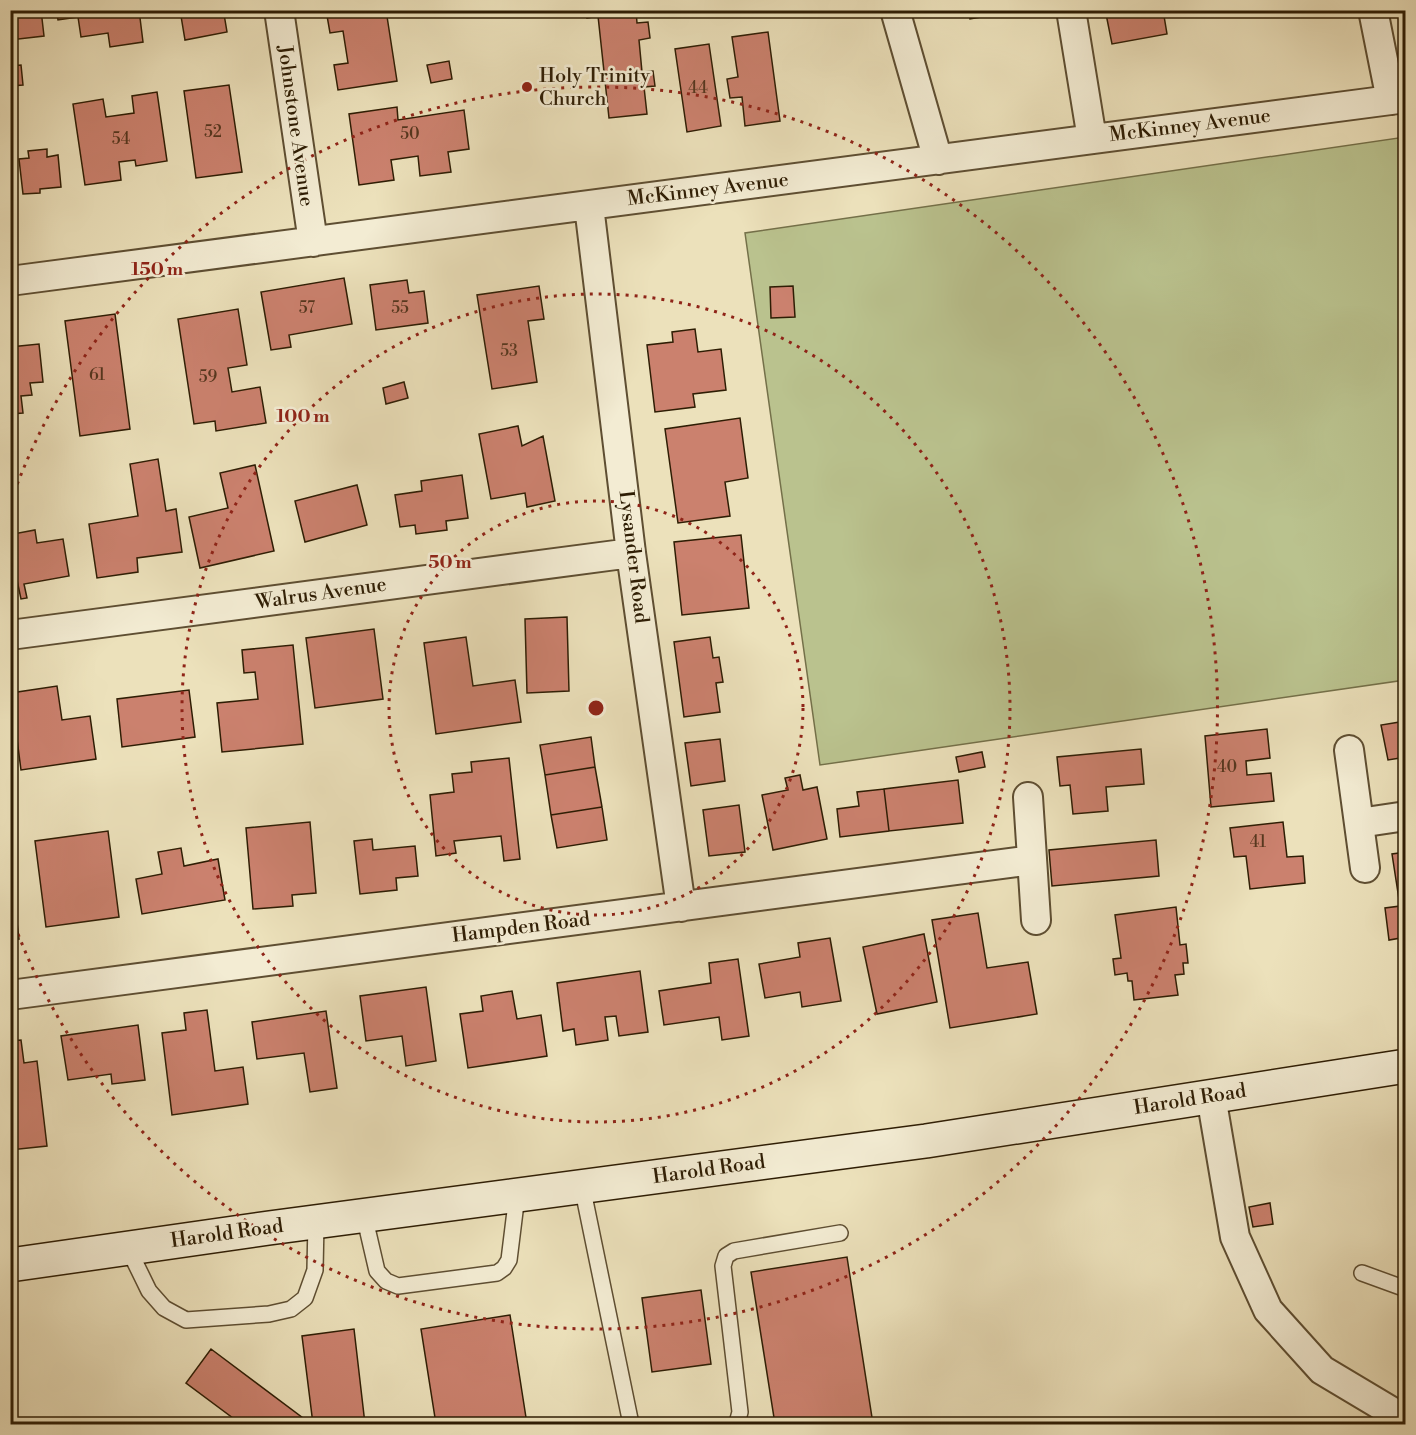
<svg xmlns="http://www.w3.org/2000/svg" width="1416" height="1435" viewBox="0 0 1416 1435" font-family="'Libre Bodoni',serif">
<style>
.green{fill:#bac28e;stroke:#747049;stroke-width:1.5}
.building{fill:#cb816e;stroke:#2e1d04;stroke-width:1.5}
.lines{fill:none;stroke-linecap:round;stroke-linejoin:round}
.service-casing{stroke:#5e4e32;stroke-width:18}
.minor-casing{stroke:#5e4e32;stroke-width:32}
.secondary-casing{stroke:#2e1d04;stroke-width:36}
.service{stroke:#f3ecd3;stroke-width:15}
.minor{stroke:#f3ecd3;stroke-width:28}
.secondary{stroke:#f3ecd3;stroke-width:33}
.ring{fill:none;stroke:#8f2418;stroke-width:3;stroke-dasharray:3 6}
.poi-dot{fill:#8f2418;stroke:#f3ecd3;stroke-width:2}
.labels{text-anchor:middle;dominant-baseline:central;stroke-width:5;stroke-linejoin:round;paint-order:stroke}
.number-label{font-size:16px;fill:#55361e}
.poi-label{font-size:20px;fill:#2e1d04;stroke:#f3ecd3;text-anchor:start}
.street-label{font-size:20px;fill:#2e1d04;stroke:#f3ecd3}
.centre{fill:#8f2418;stroke:#f3ecd3;stroke-width:3}
.ring-label{font-size:18px;text-anchor:middle;font-weight:bold;fill:#8f2418;stroke:#f3ecd3;stroke-width:5;stroke-linejoin:round;paint-order:stroke}
</style>
<rect width="100%" height="100%" fill="#ece1bb"/>
<filter id="stains"><feTurbulence type="fractalNoise" baseFrequency=".00333" numOctaves="4"/><feColorMatrix values="0 0 0 0 .2 0 0 0 0 .09 0 0 0 0 .02 0 0 0 .5 -.17"/></filter>
<radialGradient id="worn" r=".72"><stop offset=".6" stop-color="#630" stop-opacity="0"/><stop offset="1" stop-color="#630" stop-opacity=".3"/></radialGradient>
<!-- green -->
<path class="green" d="M1405 137V680L820 765 745 233Z"/>
<!-- building -->
<path class="building" d="M10 10H41L44 36 10 40Z
M56 10H139L143 42 110 47 108 33 81 37 78 17 58 20Z
M180 10H232V13L224 14 227 32 185 40Z
M326 10H386L397 81 338 90 334 65 348 63 343 31 330 33Z
M586 10H636L637 23 648 22 650 38 639 40 642 72 653 71 655 86 644 87 647 114 609 118 598 16 587 18Z
M969 10H999L1000 14 970 19Z
M1125 10H1163L1167 34 1112 44 1106 14Z
M768 32 780 121 745 126 742 97 730 98 727 79 738 77 732 37Z
M709 44 721 126 687 132 675 49Z
M449 61 452 79 431 83 427 65Z
M21 65 23 85 10 86V66Z
M229 85 242 172 196 178 184 91Z
M157 92 167 161 136 166 135 160 119 162 121 180 85 185 73 104 103 99 106 117 134 113 132 96Z
M397 107 398 120 464 110 469 149 448 152 451 172 420 176 418 156 391 160 394 180 359 185 349 114Z
M47 149V157L58 155 61 187 40 189V193L23 194 19 159 29 158 28 151Z
M344 278 352 324 289 335 291 347 271 350 261 292Z
M407 280 409 293 424 291 428 323 376 330 370 285Z
M539 286 544 319 528 321 537 382 492 389 477 295Z
M793 286 795 317 771 318 770 287Z
M238 309 247 365 228 368 232 392 260 387 266 423 216 431 215 421 194 424 178 319Z
M115 314 130 429 80 436 65 321Z
M695 329 698 352 721 349 726 390 693 394 695 407 655 412 647 345 673 342 672 332Z
M39 344 43 382 30 383 32 395 21 396 23 413 10 414V347Z
M404 382 408 398 386 404 383 388Z
M740 418 748 478 725 482 730 516 678 523 665 429Z
M518 426 522 446 543 436 555 501 527 507 525 493 491 499 479 434Z
M158 459 166 511 176 509 182 552 137 558 138 572 97 578 89 524 138 516 130 464Z
M255 465 274 551 200 568 189 517 228 508 220 473Z
M462 475 468 518 446 521 447 530 416 534 415 525 400 527 395 495 422 491 421 481Z
M357 485 367 525 305 542 295 501Z
M35 530 37 543 63 539 69 576 24 584 27 598 21 599 17 580 10 581V544H15L13 534Z
M741 535 749 608 682 615 674 542Z
M567 617 569 691 527 693 525 619Z
M374 629 383 699 315 708 306 638Z
M466 637 473 686 515 680 521 722 436 734 424 643Z
M710 637 713 658 719 657 723 682 716 683 720 712 684 717 674 642Z
M293 645 303 744 222 752 217 703 258 699 255 672 244 673 242 650Z
M57 686 62 720 90 716 96 759 21 770 11 693Z
M189 690 195 737 122 747 117 699Z
M1406 721V757L1388 760 1381 725Z
M1267 729 1270 758 1246 761 1247 775 1271 773 1274 801 1211 807 1205 736Z
M591 737 595 767 545 775 540 745Z
M720 739 725 781 691 786 685 743Z
M1141 749 1144 784 1106 787 1108 811 1073 814 1070 785 1060 786 1057 757Z
M982 752 985 767 959 772 956 757Z
M509 758 520 859 504 861 501 836 454 841 456 853 436 856 430 795 454 792 452 774 472 772 471 762Z
M595 767 602 807 551 815 545 775Z
M800 775 803 790 817 787 827 839 773 850 762 795 788 790 785 778Z
M958 780 963 823 889 831 884 789Z
M884 789 889 831 840 837 837 809 859 806 857 792Z
M739 805 745 852 709 856 703 810Z
M602 807 607 840 557 848 551 815Z
M310 822 316 893 292 895 293 906 253 909 246 828Z
M1283 822 1287 857 1303 856 1305 883 1250 889 1246 856 1234 857 1230 828Z
M108 831 119 917 46 927 35 841Z
M372 839 373 850 415 846 418 876 396 878 397 890 360 894 354 841Z
M1156 840 1159 876 1052 886 1049 850Z
M181 848 184 866 218 859 225 900 142 914 136 879 162 874 158 852Z
M1406 852V937L1389 940 1385 908 1400 906 1392 854Z
M10 889H13L19 939 10 940Z
M1176 907 1180 945 1186 944 1188 963H1183L1184 974 1175 975 1178 995 1134 1000 1132 981H1128L1127 973 1115 975 1113 959 1121 958 1115 915Z
M978 913 987 968 1028 962 1037 1014 950 1028 932 920Z
M924 934 937 1002 877 1014 863 947Z
M830 938 841 1001 802 1007 800 992 765 998 759 964 800 957 798 943Z
M738 959 749 1036 722 1040 719 1017 664 1025 659 991 711 983 709 963Z
M640 971 648 1032 619 1036 616 1016 605 1017 608 1040 576 1045 574 1029 563 1031 557 983Z
M426 987 436 1061 406 1066 402 1036 366 1041 360 996Z
M512 991 517 1019 541 1015 547 1056 468 1068 460 1014 483 1011 481 996Z
M207 1010 215 1071 243 1067 248 1104 172 1115 162 1033 186 1030 184 1013Z
M326 1011 337 1088 310 1092 304 1053 257 1059 252 1022Z
M138 1025 145 1080 112 1084 111 1074 68 1080 61 1036Z
M21 1040 24 1063 37 1061 47 1146 10 1150V1041Z
M1270 1203 1273 1224 1253 1227 1249 1207Z
M847 1257 873 1424H775L751 1272Z
M701 1290 711 1364 652 1372 642 1298Z
M510 1315 527 1424H436L421 1329Z
M354 1329 365 1424H313L302 1336Z
M211 1349 311 1424H241L186 1383Z"/>
<g class="lines">
<defs>
<path id="service" d="M582 1186 631 1424
M364 1215 377 1271 386 1281 398 1286 497 1273 504 1268 509 1260 517 1195
M128 1248 149 1291 164 1308 186 1320 269 1314 291 1309 305 1298 315 1270 316 1222
M1362 1273 1406 1289
M735 1424 737 1423 740 1412 723 1266 726 1256 734 1251 840 1233"/>
<path id="minor" d="M279 10 313 242
M895 10 938 160
M1071 10 1092 139
M1373 10 1391 100
M589 206 631 553 681 907
M10 281 1406 98
M10 635 631 553
M1349 750 1365 868
M1028 797 1036 920
M1359 823 1406 816
M10 995 1032 860
M1211 1096 1235 1237 1268 1310 1322 1370 1394 1413 1406 1416"/>
<path id="secondary" d="M10 1265 269 1228 926 1141 1406 1066"/>
</defs>
<!-- service casing -->
<use href="#service" class="service-casing"/>
<!-- minor casing -->
<use href="#minor" class="minor-casing"/>
<!-- secondary casing -->
<use href="#secondary" class="secondary-casing"/>
<!-- service -->
<use href="#service" class="service"/>
<!-- minor -->
<use href="#minor" class="minor"/>
<!-- secondary -->
<use href="#secondary" class="secondary"/>
</g>
<!-- distance rings -->
<g class="ring">
<circle cx="596" cy="708" r="207"/>
<circle cx="596" cy="708" r="414"/>
<path d="M11 501A621 621 0 1 1 11 915"/>
</g>
<!-- markers -->
<circle class="poi-dot" cx="527" cy="87" r="6"/>
<g class="labels">
<!-- number labels -->
<g class="number-label">
<text x="698" y="88">44</text>
<text x="213" y="132">52</text>
<text x="410" y="134">50</text>
<text x="121" y="139">54</text>
<text x="307" y="308">57</text>
<text x="400" y="308">55</text>
<text x="509" y="351">53</text>
<text x="97" y="375">61</text>
<text x="208" y="377">59</text>
<text x="1227" y="767">40</text>
<text x="1258" y="842">41</text>
</g>
<!-- poi labels -->
<g class="poi-label">
<text x="539" y="76">Holy Trinity<tspan x="539" dy="23">Church</tspan></text>
</g>
<!-- street labels -->
<g class="street-label">
<text transform="translate(295 126) rotate(82)">Johnstone Avenue</text>
<text transform="translate(1190 126) rotate(-7)">McKinney Avenue</text>
<text transform="translate(708 190) rotate(-7)">McKinney Avenue</text>
<text transform="translate(633 557) rotate(83)">Lysander Road</text>
<text transform="translate(321 594) rotate(-8)">Walrus Avenue</text>
<text transform="translate(521 928) rotate(-7)">Hampden Road</text>
<text transform="translate(1190 1100) rotate(-9)">Harold Road</text>
<text transform="translate(709 1170) rotate(-8)">Harold Road</text>
<text transform="translate(227 1234) rotate(-8)">Harold Road</text>
</g>
</g>
<circle cx="596" cy="708" r="9" class="centre"/>
<g class="ring-label">
<text x="157" y="275">150 m</text>
<text x="303" y="422">100 m</text>
<text x="450" y="568">50 m</text>
</g>
<!-- margin -->
<rect width="1416" height="1435" fill="none" stroke="#ece1bb" stroke-width="36"/>
<rect x="12" y="12" width="1392" height="1411" fill="none" stroke="#2e1d04" stroke-width="3"/>
<rect x="18" y="18" width="1380" height="1399" fill="none" stroke="#2e1d04" stroke-width="1.5"/>
<rect width="100%" height="100%" filter="url(#stains)"/>
<rect width="100%" height="100%" fill="url(#worn)"/>
</svg>
